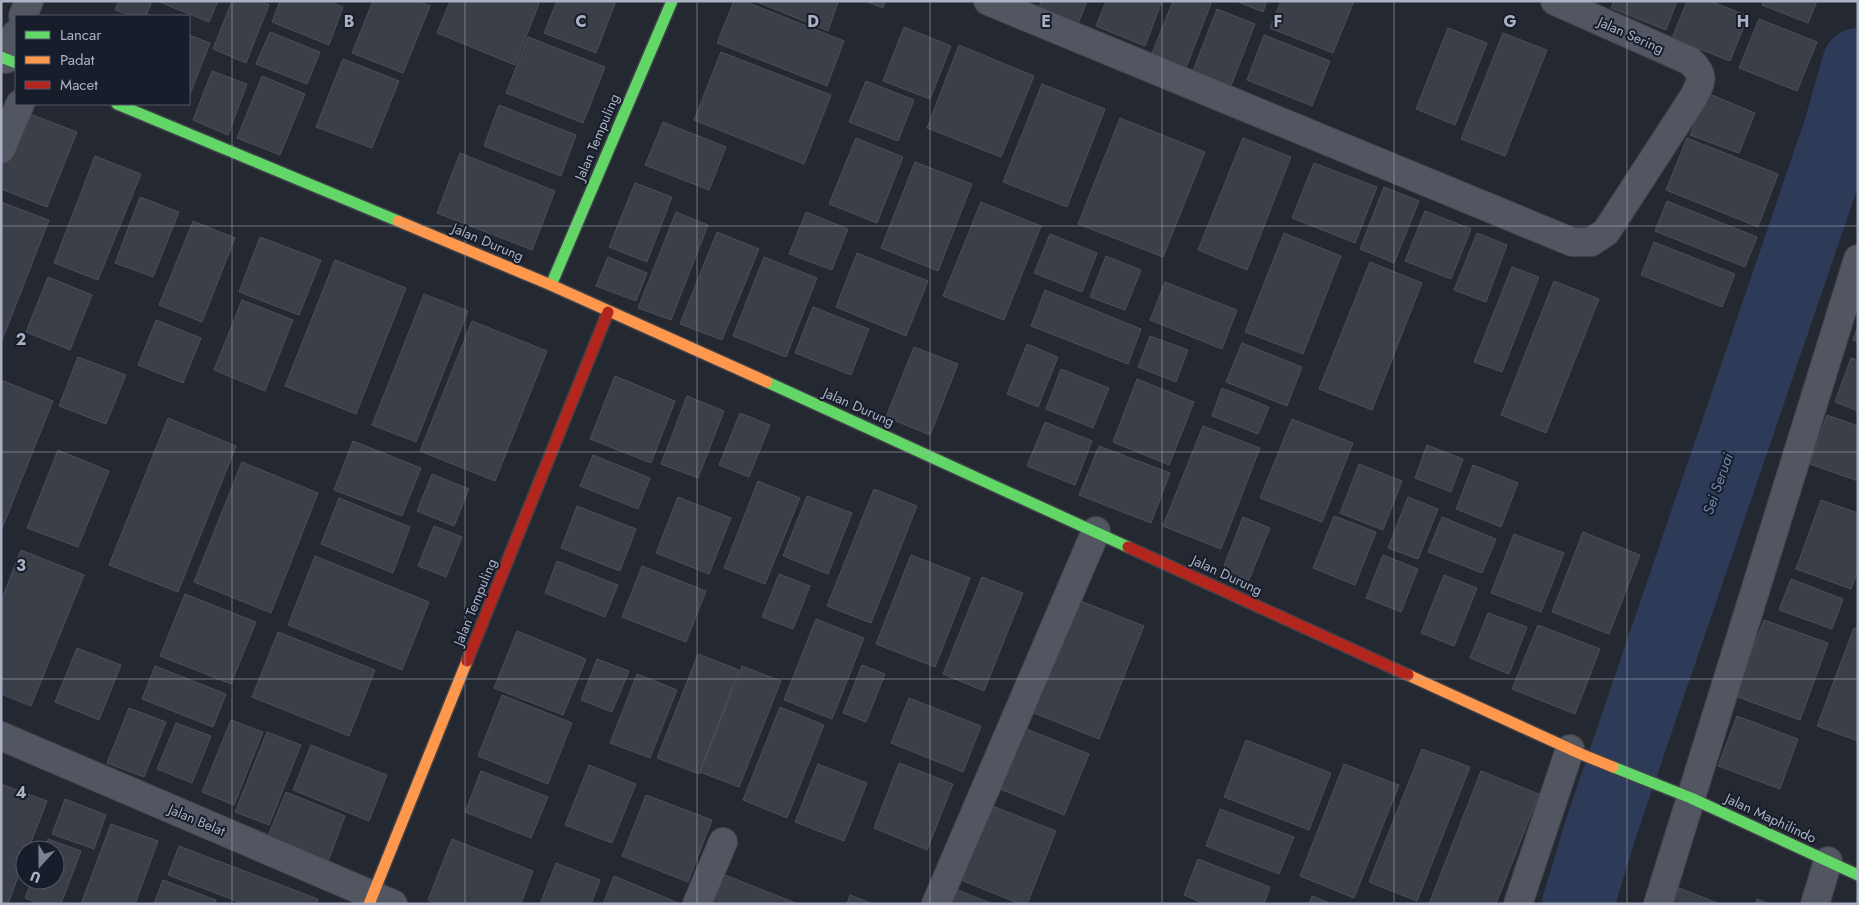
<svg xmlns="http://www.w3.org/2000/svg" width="1859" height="905" viewBox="0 0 1859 905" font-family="Jost,sans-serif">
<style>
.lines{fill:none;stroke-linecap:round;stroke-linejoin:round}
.river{stroke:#2d3b58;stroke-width:72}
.building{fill:#3b3f47;stroke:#4b4f59}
.street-casing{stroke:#404249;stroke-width:30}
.fast-casing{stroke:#404249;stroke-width:14}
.slow-casing{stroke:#404249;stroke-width:14}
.jam-casing{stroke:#404249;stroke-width:14}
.street{stroke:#525660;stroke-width:28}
.fast{stroke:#63d668;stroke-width:11}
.slow{stroke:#ff974d;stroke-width:11}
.jam{stroke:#b3261e;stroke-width:11}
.grid{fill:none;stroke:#abb2c4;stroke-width:1;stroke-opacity:0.55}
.labels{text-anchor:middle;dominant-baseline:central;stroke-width:4;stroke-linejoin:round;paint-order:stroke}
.street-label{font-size:14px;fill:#abb2c4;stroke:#171d2b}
.water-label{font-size:15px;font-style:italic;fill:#7185af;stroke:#171d2b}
.grid-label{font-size:16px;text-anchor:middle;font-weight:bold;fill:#abb2c4;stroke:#171d2b;stroke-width:4;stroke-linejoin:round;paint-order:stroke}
</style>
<rect width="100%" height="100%" fill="#242830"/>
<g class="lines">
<!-- river -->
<path class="river" d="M1578 904 1601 828 1839 131 1858 64"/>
</g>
<!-- building -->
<path class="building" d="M119 1H152L146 16H132L115 10Z
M157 1H218L209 22Z
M232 1H261L269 5 246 63 213 49Z
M280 1H328L343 7 329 45 272 22Z
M373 1H418L430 6 403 73 352 53Z
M450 1H540L515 65 437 33Z
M557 1H616L596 53 544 33Z
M734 1H744L844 41 827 86 717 43Z
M755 1H837L838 2 828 31Z
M865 1H885L883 8Z
M1041 1H1087L1076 29 1037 13Z
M1106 1H1162L1145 46 1096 26Z
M1173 1H1212L1185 70 1151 56Z
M1236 1H1267L1263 12Z
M1281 1H1354L1333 53 1270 28Z
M1614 1H1677L1666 30 1611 8Z
M1687 1H1710L1748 16 1730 61 1672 38Z
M1763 1H1817L1808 23 1762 5Z
M1217 9 1255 24 1229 91 1191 76Z
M1759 19 1817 42 1797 91 1739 68Z
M904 27 951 46 930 99 883 81Z
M1448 28 1487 43 1455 125 1416 109Z
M270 32 320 52 307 84 256 64Z
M1503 33 1547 50 1505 156 1461 139Z
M189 35 210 43 189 97Z
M1264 35 1330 61 1312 106 1247 80Z
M528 37 605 67 583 123 506 93Z
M959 45 1034 76 1001 157 927 128Z
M721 52 831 95 804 164 694 120Z
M343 59 399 81 372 148 316 127Z
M212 71 247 84 228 135 193 120Z
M262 76 305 94 280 155 237 138Z
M866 81 914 100 898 141 849 122Z
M1042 84 1105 109 1067 207 1003 182Z
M1707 93 1755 113 1739 153 1690 135Z
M499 105 576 135 561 176 484 146Z
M17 109 77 132 47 207 1 189V149Z
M1120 118 1205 152 1163 257 1078 224Z
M663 122 726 147 709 190 645 165Z
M856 138 903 157 877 223 829 204Z
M1243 138 1291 157 1247 270 1198 250Z
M1687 138 1778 174 1758 227 1666 190Z
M460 153 555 191 532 250 437 213Z
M95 156 141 174 98 280 54 263Z
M915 162 972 184 938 271 881 248Z
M1314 163 1377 187 1355 243 1292 218Z
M635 183 672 197 647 262 609 247Z
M1384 187 1419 201 1394 263 1360 249Z
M140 197 179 212 153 277 115 263Z
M1667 201 1757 237 1745 267 1655 231Z
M1 202 49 220 1 343Z
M981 202 1041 226 1004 320 943 296Z
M1425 211 1471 229 1451 279 1405 261Z
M676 212 708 225 671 320 638 308Z
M806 212 848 229 832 270 789 254Z
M193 221 235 238 202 322 159 305Z
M717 232 759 249 722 340 680 324Z
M1284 233 1341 256 1303 354 1245 332Z
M1477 233 1507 245 1486 302 1454 290Z
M1050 234 1097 253 1082 292 1034 273Z
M260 237 321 260 299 315 239 292Z
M1654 242 1735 274 1722 307 1641 275Z
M857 253 928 281 906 336 836 307Z
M1106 256 1141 270 1125 310 1090 297Z
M608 257 647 273 636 301 596 286Z
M764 257 817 278 786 357 733 336Z
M335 260 406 288 356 414 285 386Z
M1370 262 1422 283 1372 410 1319 389Z
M1512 267 1539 277 1502 372 1474 362Z
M48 277 92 295 70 350 26 332Z
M1554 281 1599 299 1546 433 1501 415Z
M1165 282 1237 310 1222 349 1150 320Z
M1045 290 1141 329 1128 364 1031 326Z
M424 294 468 311 416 442 372 425Z
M242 300 293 320 265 391 214 370Z
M813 307 869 329 851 375 795 353Z
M156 320 201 338 183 383 138 365Z
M472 321 547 351 495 481 420 451Z
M1858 326V342L1853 340Z
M1150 336 1188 350 1176 382 1138 367Z
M1242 343 1302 367 1287 406 1226 382Z
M1027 344 1058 357 1038 407 1007 394Z
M914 347 958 364 930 435 886 417Z
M78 357 126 375 106 424 59 406Z
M1851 358 1858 360V411L1835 402Z
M1061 369 1109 388 1093 428 1046 409Z
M615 376 675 401 651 463 590 439Z
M1137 379 1194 402 1169 465 1113 442Z
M1 380 53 401 1 531Z
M1222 388 1269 407 1258 434 1212 416Z
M687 396 724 411 698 478 661 464Z
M740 413 770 425 749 477 719 465Z
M1827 415 1858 426V481L1810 464Z
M168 418 236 446 178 592 109 565Z
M1292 419 1353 443 1322 522 1260 498Z
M1045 422 1092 441 1075 485 1027 466Z
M1203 426 1260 448 1221 549 1163 526Z
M353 441 421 468 402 516 334 490Z
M1427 445 1463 459 1451 492 1415 478Z
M1099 446 1170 473 1151 523 1079 495Z
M58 450 109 471 78 547 27 528Z
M593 455 650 478 638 509 580 486Z
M242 462 318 493 271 613 194 582Z
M1359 464 1402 481 1383 530 1340 513Z
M1473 465 1518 483 1501 527 1456 509Z
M432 474 469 489 454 526 417 511Z
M758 481 800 498 765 584 724 568Z
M874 489 917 506 871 623 827 606Z
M807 496 852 513 828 574 783 556Z
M678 497 731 518 709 574 656 553Z
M1408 497 1438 509 1418 559 1388 548Z
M339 498 410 527 393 573 321 544Z
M1821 500 1858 513V570L1851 589 1796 569Z
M577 506 636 529 620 571 561 548Z
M1334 516 1376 532 1355 585 1313 568Z
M1243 517 1270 528 1248 582 1222 571Z
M1442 517 1496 539 1482 573 1428 552Z
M434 526 462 537 446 577 418 566Z
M1583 532 1640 555 1609 634 1552 612Z
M1514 534 1564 553 1541 612 1491 593Z
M21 550 84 575 31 706 1 694V601Z
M911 555 970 578 935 667 876 644Z
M1383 555 1418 569 1401 612 1366 598Z
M315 556 429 602 402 670 288 625Z
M557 561 618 585 605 617 545 593Z
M642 566 706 591 686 642 622 617Z
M779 574 810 586 793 629 762 617Z
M1444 575 1477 588 1454 646 1421 633Z
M982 577 1023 593 984 691 943 674Z
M1791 579 1843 599 1832 629 1779 610Z
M185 594 256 622 231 684 160 656Z
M1073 598 1144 626 1099 739 1029 711Z
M1488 613 1527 627 1509 674 1470 658Z
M816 619 864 638 832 719 784 700Z
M1764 620 1828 643 1800 720 1735 696Z
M1538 625 1600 649 1575 714 1512 689Z
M1854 628 1858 629V741L1817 726Z
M517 631 586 659 563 715 494 688Z
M278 632 375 670 349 736 252 697Z
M77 648 121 665 99 720 55 702Z
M698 654 739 670 699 774 657 758Z
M597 659 629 671 612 712 581 700Z
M862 665 885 674 866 722 843 713Z
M155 666 226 694 213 727 142 699Z
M742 666 781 681 739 787 700 772Z
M637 674 677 690 650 758 610 743Z
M502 695 572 723 548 784 478 756Z
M909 698 981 726 963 772 891 743Z
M780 707 824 725 787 818 743 800Z
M129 708 166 722 144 777 107 763Z
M1737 716 1798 739 1780 789 1718 766Z
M231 720 263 732 234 805 202 792Z
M176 723 211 736 192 783 157 769Z
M1019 726 1089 754 1064 815 995 787Z
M267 732 301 745 269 825 235 812Z
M1246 740 1331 773 1309 830 1224 797Z
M311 745 387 775 369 821 293 790Z
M1422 749 1470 767 1417 901 1369 882Z
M899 763 953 784 927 850 874 828Z
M818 764 867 783 844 841 795 822Z
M1344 764 1399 785 1354 898 1300 876Z
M589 765 636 784 612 843 565 825Z
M481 771 548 797 531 838 465 812Z
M1481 771 1539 794 1496 904H1429Z
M1 784 47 801 28 850H25V858L8 904 1 902Z
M286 792 345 816 326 867 265 843Z
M646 795 712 820 688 882 622 856Z
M65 799 106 815 94 849 52 834Z
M990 805 1056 831 1027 904H1020L961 880Z
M1220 809 1294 837 1279 874 1206 846Z
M111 824 158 841 135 904H81Z
M48 839 81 851 61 904H40L25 898 32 880H55V850H43Z
M452 839 533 871 521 904H436L428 900Z
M179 846 318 899 317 904H244L168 875Z
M1198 859 1270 887 1264 904H1205L1184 895Z
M556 863 600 880 591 904H540Z
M720 873 798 904H708Z
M614 876 681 904H603Z
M163 880 216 900 215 904H154Z
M948 886 993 904H942Z
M1679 888 1720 904H1673Z
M850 895 873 904H847Z
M1312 896 1332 904H1309Z
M1757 899 1770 904H1755Z"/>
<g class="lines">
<defs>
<path id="street" d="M988 1 1572 242H1591L1606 232 1693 98C1702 81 1705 75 1690 61L1555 1
M23 16 29 1
M6 59 16 34
M1 149 20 104
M1 736 393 904
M697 904 723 842
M936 904 1096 531
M1518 904 1570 749
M1658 904 1858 259
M1815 904 1828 861"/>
<path id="fast" d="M1 57 16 63
M117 104 398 221
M551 285 672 1
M767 382 1128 547
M1613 767 1691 798 1858 875"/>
<path id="slow" d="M398 221 551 285 767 382
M1408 675 1581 754 1613 767
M369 904 467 661"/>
<path id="jam" d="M1128 547 1408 675
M467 661 608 312"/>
</defs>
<!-- street casing -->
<use href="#street" class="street-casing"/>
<!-- fast casing -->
<use href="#fast" class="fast-casing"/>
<!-- slow casing -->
<use href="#slow" class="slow-casing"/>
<!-- jam casing -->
<use href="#jam" class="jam-casing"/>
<!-- street -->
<use href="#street" class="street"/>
<!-- fast -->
<use href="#fast" class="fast"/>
<!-- slow -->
<use href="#slow" class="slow"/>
<!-- jam -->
<use href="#jam" class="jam"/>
</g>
<!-- grid -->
<path class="grid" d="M232 1V904M465 1V904M697 1V904M930 1V904M1162 1V904M1394 1V904M1627 1V904M1 226H1858M1 452H1858M1 679H1858"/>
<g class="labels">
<!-- street labels -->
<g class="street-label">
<text transform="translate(1631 35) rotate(24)">Jalan Sering</text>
<text transform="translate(597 137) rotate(-67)">Jalan Tempuling</text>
<text transform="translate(488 242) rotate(23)">Jalan Durung</text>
<text transform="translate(859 407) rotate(24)">Jalan Durung</text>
<text transform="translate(1227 575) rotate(25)">Jalan Durung</text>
<text transform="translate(475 602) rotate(-68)">Jalan Tempuling</text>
<text transform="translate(1771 818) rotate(25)">Jalan Maphilindo</text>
<text transform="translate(197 820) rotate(23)">Jalan Belat</text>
</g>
<!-- water labels -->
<g class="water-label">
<text transform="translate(1718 484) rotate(-71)">Sei Seruai</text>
</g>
</g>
<g class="grid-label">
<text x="349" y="27">B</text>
<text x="581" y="27">C</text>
<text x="813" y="27">D</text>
<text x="1046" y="27">E</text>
<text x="1278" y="27">F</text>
<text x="1510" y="27">G</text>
<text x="1743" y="27">H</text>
<text x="21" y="345">2</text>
<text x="21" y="571">3</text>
<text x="21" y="798">4</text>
</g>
<!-- border -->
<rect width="1859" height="905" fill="none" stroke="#abb2c4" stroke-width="5"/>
<!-- legend -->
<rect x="15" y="15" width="175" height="90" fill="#171d2b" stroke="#525968"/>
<rect x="25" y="31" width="25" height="8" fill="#63d668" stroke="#525968"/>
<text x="60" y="40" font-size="15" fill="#abb2c4">Lancar</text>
<rect x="25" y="56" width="25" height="8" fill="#ff974d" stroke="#525968"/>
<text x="60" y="65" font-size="15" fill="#abb2c4">Padat</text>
<rect x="25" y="81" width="25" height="8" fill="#b3261e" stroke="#525968"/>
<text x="60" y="90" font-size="15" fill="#abb2c4">Macet</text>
<!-- north arrow -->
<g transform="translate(40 865) rotate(201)"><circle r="24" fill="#171d2b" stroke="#525968"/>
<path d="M0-4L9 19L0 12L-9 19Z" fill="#7c8290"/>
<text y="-8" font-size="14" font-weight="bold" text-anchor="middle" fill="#abb2c4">U</text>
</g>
</svg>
